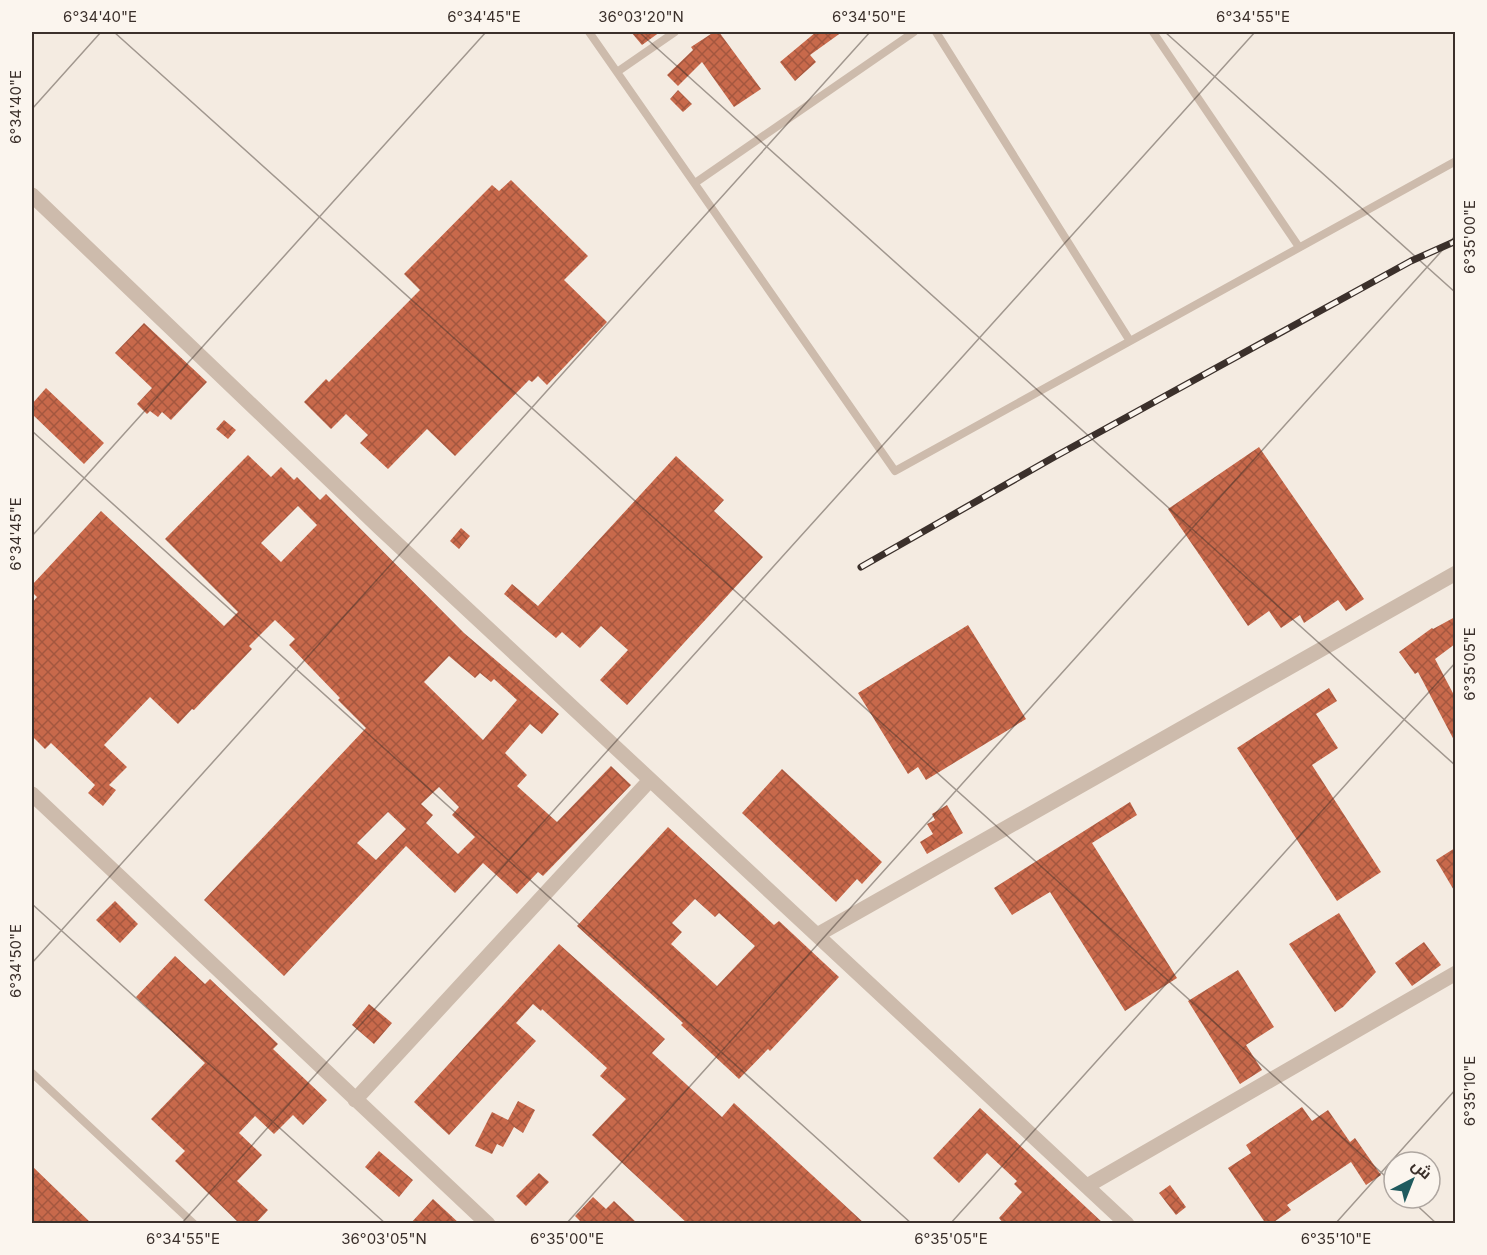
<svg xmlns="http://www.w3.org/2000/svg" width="1487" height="1255" viewBox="0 0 1487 1255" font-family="Inter,Cairo,sans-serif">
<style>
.building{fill:url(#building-cross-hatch);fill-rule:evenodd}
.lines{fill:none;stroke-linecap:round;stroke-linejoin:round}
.lane{stroke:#cdbbac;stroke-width:8}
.street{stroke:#cdbbac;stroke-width:15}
.rail-casing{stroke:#3b302b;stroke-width:7}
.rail{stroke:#fbf5ee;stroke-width:4.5;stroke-dasharray:14;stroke-linecap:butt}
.ticks{fill:none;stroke:#3b302b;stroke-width:1.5;stroke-opacity:0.45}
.neatline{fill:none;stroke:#3b302b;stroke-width:2}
.ticks-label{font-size:15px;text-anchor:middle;fill:#3b302b}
</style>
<defs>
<pattern id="building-cross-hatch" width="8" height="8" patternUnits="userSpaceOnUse" patternTransform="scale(1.5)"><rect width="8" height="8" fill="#c8694b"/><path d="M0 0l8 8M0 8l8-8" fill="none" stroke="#a4573f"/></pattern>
</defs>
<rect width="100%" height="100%" fill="#f4ebe1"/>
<!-- building -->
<path class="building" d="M631 32H660L642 45Z
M714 32H719L761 89 734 107 702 62 678 86 667 75 693 50 691 47Z
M816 32H842L810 55 816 62 795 81 780 62Z
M678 90 692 104 683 112 670 99Z
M511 180 588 256 564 280 607 322 547 385 538 376 532 382 529 380 455 456 427 429 388 469 360 443 368 435 346 414 331 429 304 402 326 379 329 382 420 290 404 274 492 185 499 191Z
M144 323 207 382 171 420 162 412 158 417 150 411 147 414 137 404 152 388 115 353Z
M46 388 104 443 84 464 32 414V404Z
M224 420 236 430 228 439 216 429Z
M1259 447 1364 599 1346 611 1338 600 1304 623 1300 615 1281 628 1269 611 1248 626 1168 509Z
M248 455 271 477 281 467 294 480 297 477 320 500 326 494 464 633 559 714 542 734 530 724 505 753 527 775 517 786 557 822 611 766 631 785 543 876 538 872 517 894 483 863 455 893 406 846 284 976 204 900 366 728 338 700 340 698 289 645 295 639 275 620 249 646 252 649 194 710 192 709 178 724 150 697 104 745 127 767 109 785 116 790 103 806 88 793 95 785 51 743 45 749 32 736V603L37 597 32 592V585L101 511 224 626 238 612 165 539ZM298 506 317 525 281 562 261 543ZM449 656 475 678 480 673 491 682 494 679 517 700 483 740 424 682ZM439 787 459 807 452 815 475 837 458 854 426 823 433 815 421 804ZM388 812 406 829 376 860 357 843Z
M676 456 724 500 714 511 763 557 627 705 600 680 628 650 601 626 580 648 562 632 556 638 504 594 512 584 538 606Z
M461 528 470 536 459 549 450 541Z
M1455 617V644L1435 659 1455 697V742L1418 672 1415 674 1399 652 1432 628 1433 629Z
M968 625 1026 719 926 780 918 767 908 774 858 693Z
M1329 688 1337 701 1316 714 1338 748 1312 765 1381 872 1337 901 1237 748Z
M782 769 882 862 862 884 857 879 836 902 742 813Z
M1130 802 1137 815 1092 843 1177 978 1125 1011 1050 892 1012 915 994 888Z
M947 805 963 833 927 854 920 842 933 834 927 824 935 820 932 814Z
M668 827 774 925 779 921 839 977 770 1051 768 1049 739 1079 681 1025 683 1023 577 926ZM695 899 715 917 719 913 755 946 717 986 671 944 682 932 672 923Z
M1455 848V892L1436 860Z
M115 901 138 924 120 943 96 920Z
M1339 913 1376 972 1343 1007 1335 1012 1289 944Z
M1424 942 1441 965 1412 986 1395 963Z
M559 944 665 1039 652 1053 722 1117 734 1103 865 1224H688L592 1135 626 1099 600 1076 607 1068 542 1009 541 1011 533 1004 516 1023 536 1041 449 1135 414 1102Z
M175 956 205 984 210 979 278 1044 273 1049 327 1100 303 1125 293 1115 274 1134 255 1116 239 1133 262 1155 237 1181 268 1210 255 1224H240L175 1161 185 1151 151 1119 205 1063 136 997Z
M1238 970 1274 1027 1246 1045 1262 1070 1240 1084 1188 1001Z
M369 1004 392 1023 374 1044 352 1025Z
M518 1101 535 1110 523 1133 514 1127 503 1147 497 1144 492 1154 475 1146 492 1112 508 1120Z
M1302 1107 1312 1121 1328 1110 1350 1142 1355 1138 1381 1175 1366 1185 1351 1162 1287 1205 1291 1210 1271 1224H1266L1228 1168 1251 1153 1246 1145Z
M980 1108 1104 1224H1004L999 1218 1022 1192 1014 1184 1017 1181 987 1153 959 1183 933 1158Z
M379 1151 413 1180 399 1197 365 1167Z
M32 1166 92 1224H32Z
M539 1173 549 1182 526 1206 516 1196Z
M1170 1185 1186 1207 1176 1215 1159 1193Z
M593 1197 606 1209 614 1201 638 1224H583L575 1216Z
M433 1199 460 1224H410Z"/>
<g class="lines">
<!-- lane -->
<path class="lane" d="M589 32 895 471 1456 161
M936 32 1130 341
M1153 32 1299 247
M617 72 675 32
M695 183 914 32
M32 1073 194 1224"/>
<!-- street -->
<path class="street" d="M32 195 379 527 1127 1224
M32 794 488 1224
M817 935 1456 573
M355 1100 650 780
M1087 1186 1456 973"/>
<defs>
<path id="rail" d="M861 567 1056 456 1411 261 1456 241"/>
</defs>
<!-- rail casing -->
<use href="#rail" class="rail-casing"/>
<!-- rail -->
<use href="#rail" class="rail"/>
</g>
<!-- ticks -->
<path class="ticks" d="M114 32 1394 1184M639 32 1456 766M1165 32 1456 293M32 109 101 32M32 431 912 1224M32 536 486 32M32 904 386 1224M32 963 870 32M1409 1198 1437 1224M181 1224 1255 32M566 1224 1456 235M950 1224 1456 662M1335 1224 1456 1089"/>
<!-- border -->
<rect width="1487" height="1255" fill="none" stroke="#fbf5ee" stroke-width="66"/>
<!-- north arrow -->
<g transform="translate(1412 1180) rotate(42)"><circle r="28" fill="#fbf5ee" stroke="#aea6a0" stroke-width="1.5"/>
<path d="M0-4.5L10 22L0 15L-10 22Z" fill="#1f5a5e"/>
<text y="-9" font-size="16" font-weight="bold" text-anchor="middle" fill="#3b302b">ش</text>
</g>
<rect x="33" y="33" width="1421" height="1189" class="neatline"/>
<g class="ticks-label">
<text x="100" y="22">6°34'40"E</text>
<text x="484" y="22">6°34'45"E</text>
<text x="641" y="22">36°03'20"N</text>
<text x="869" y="22">6°34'50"E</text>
<text x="1253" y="22">6°34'55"E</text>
<text transform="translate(16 107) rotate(-90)" y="5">6°34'40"E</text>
<text transform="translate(1470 237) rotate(-90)" y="5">6°35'00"E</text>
<text transform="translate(16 534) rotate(-90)" y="5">6°34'45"E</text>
<text transform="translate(1470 664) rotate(-90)" y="5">6°35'05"E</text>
<text transform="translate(16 961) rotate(-90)" y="5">6°34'50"E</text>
<text transform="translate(1470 1091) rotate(-90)" y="5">6°35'10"E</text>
<text x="183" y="1244">6°34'55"E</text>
<text x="384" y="1244">36°03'05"N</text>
<text x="567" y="1244">6°35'00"E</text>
<text x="951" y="1244">6°35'05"E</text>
<text x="1336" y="1244">6°35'10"E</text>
</g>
</svg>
